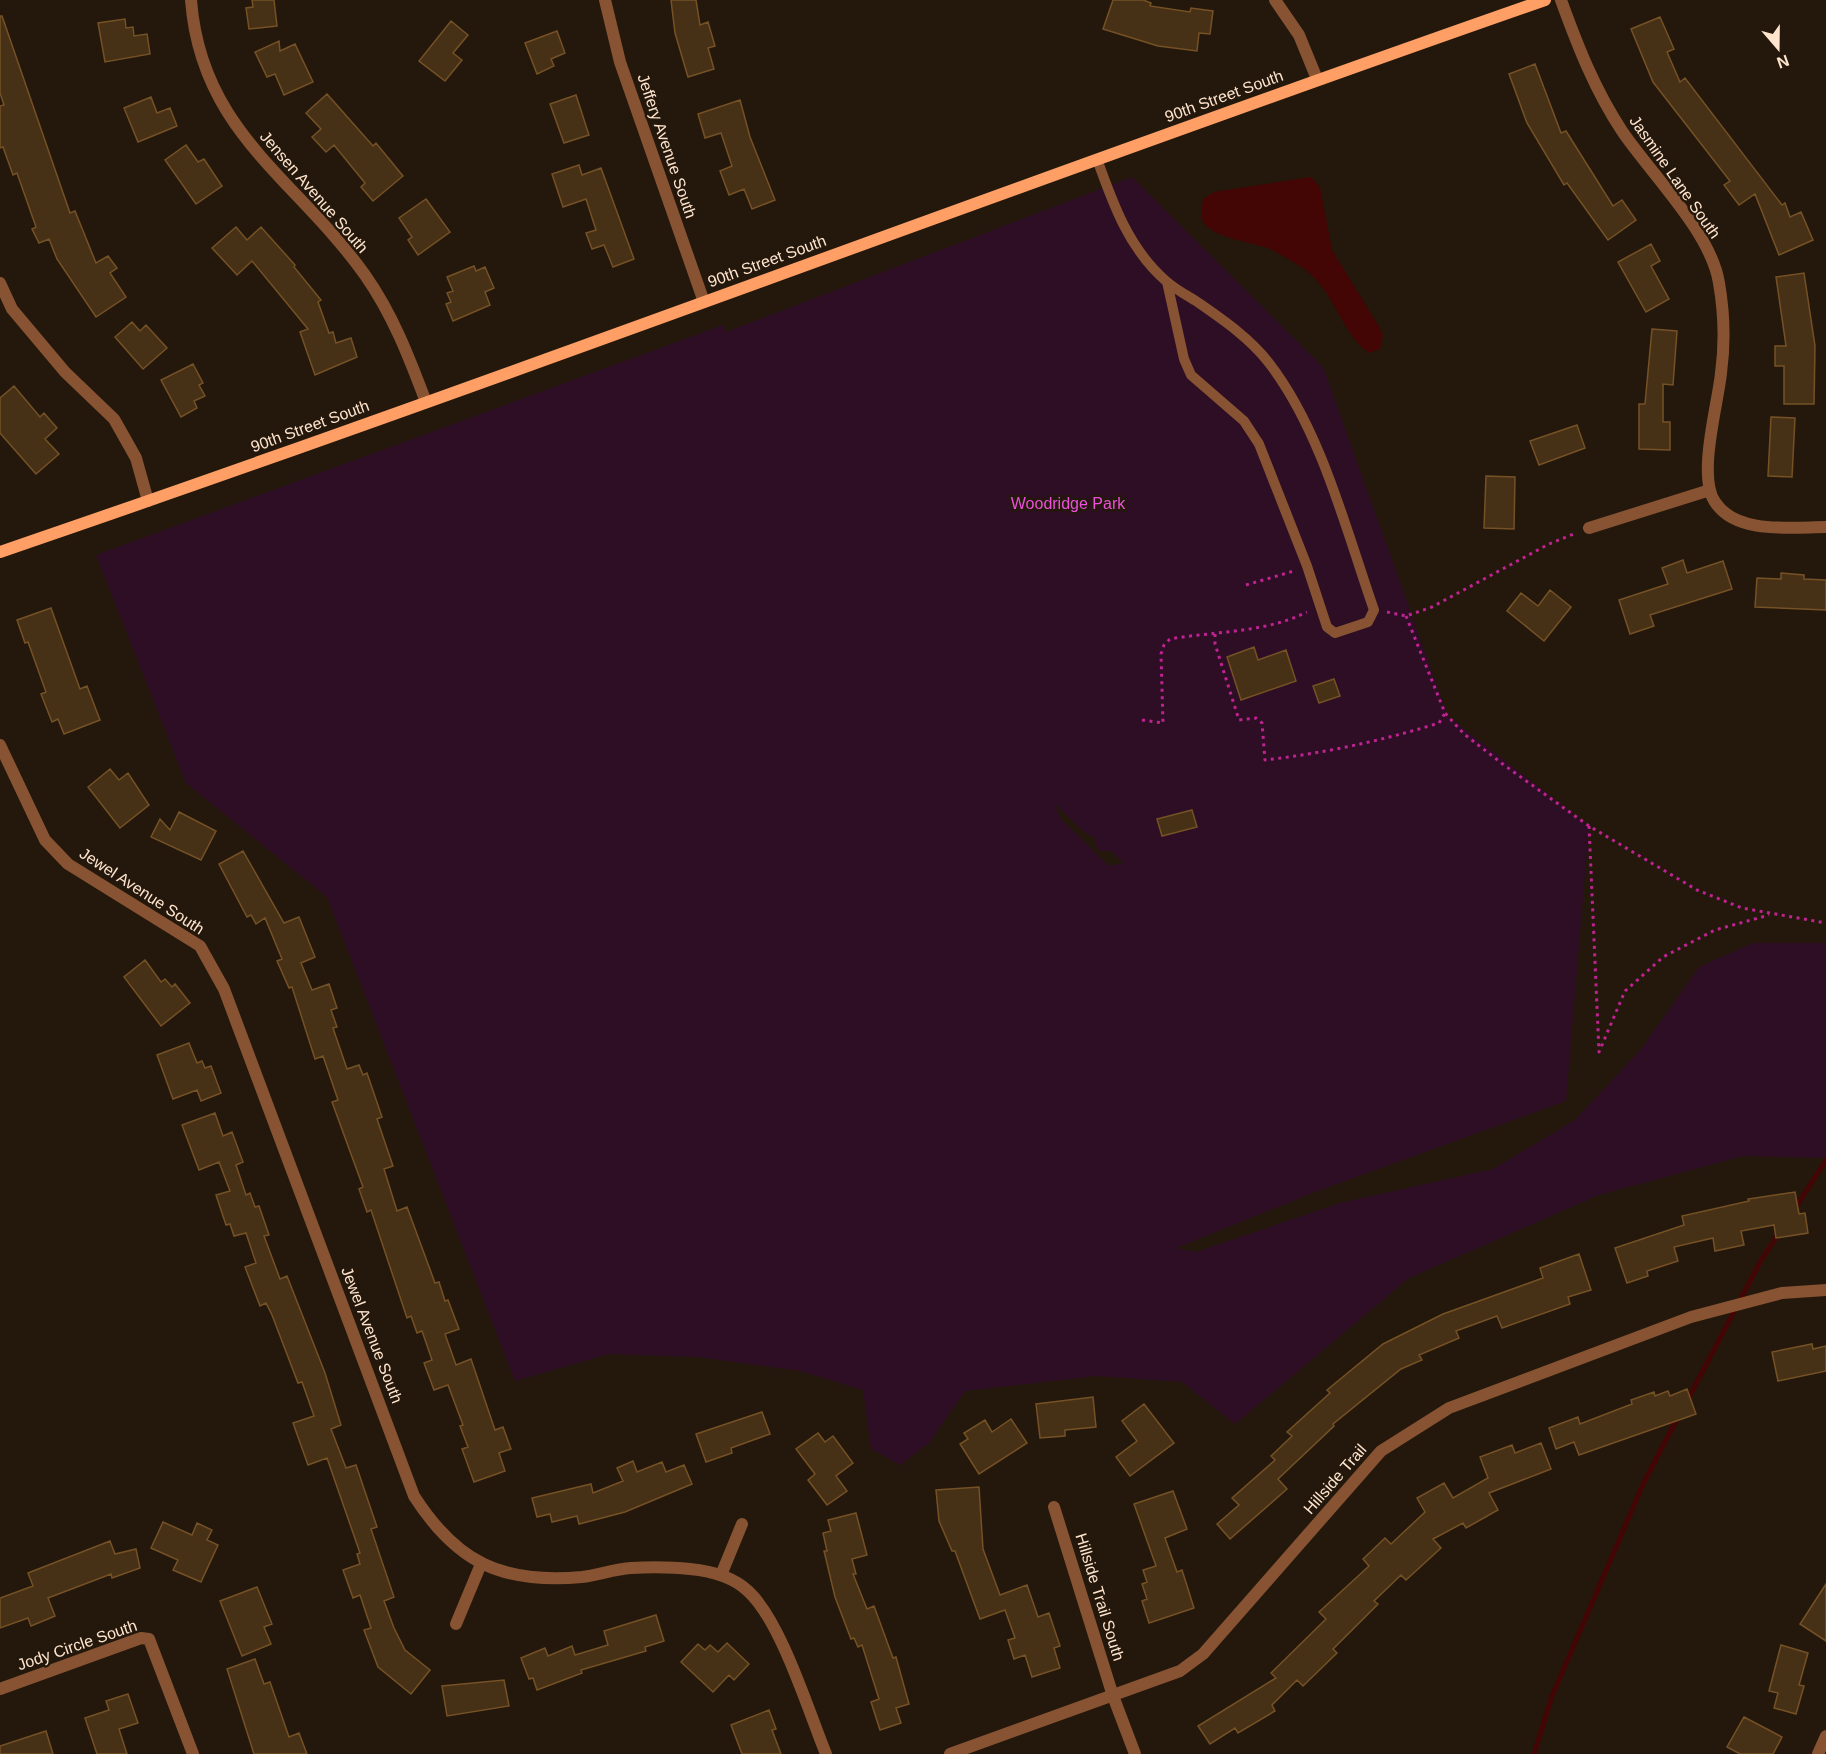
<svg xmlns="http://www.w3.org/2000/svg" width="1826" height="1754" viewBox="0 0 1826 1754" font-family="Helvetica,sans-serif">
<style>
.green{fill:#2e0e24;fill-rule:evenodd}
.water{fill:#440505}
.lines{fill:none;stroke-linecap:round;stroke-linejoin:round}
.stream{stroke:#440505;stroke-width:5}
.building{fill:#473116;stroke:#755126;stroke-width:1.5}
.path{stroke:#bf2291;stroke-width:3;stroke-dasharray:3 4.5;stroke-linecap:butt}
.lane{stroke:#875332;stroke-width:10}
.street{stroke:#875332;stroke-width:12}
.secondary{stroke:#ff9f65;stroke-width:12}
.labels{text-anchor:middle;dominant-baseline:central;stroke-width:5;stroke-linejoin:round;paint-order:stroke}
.street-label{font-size:16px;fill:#ffe5ce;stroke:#24180c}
.park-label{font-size:16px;fill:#eb4fdb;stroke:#24180c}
</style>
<rect width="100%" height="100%" fill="#24180c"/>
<!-- green -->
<path class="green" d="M1132 177 1323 367 1448 716 1589 826 1566 1101 1315 1192 1176 1248 1196 1252 1340 1203 1493 1169 1575 1120 1642 1048 1699 967 1753 943H1826V1158L1743 1156 1599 1195 1409 1278 1235 1424 1182 1382 1097 1376 965 1391 929 1443 900 1465 871 1449 863 1390 800 1371 697 1357 609 1354 515 1381 327 897 186 783 96 555 723 325 726 332ZM1054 803 1083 831 1096 839V846L1100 851H1111L1124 863 1109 866 1061 819Z"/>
<!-- water -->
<path class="water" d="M1311 177 1320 187 1332 250 1378 325 1383 336 1380 349 1369 353C1339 332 1334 285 1298 265 1289 260 1280 254 1270 249 1254 243 1211 237 1203 222 1200 214 1202 207 1203 199L1214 192Z"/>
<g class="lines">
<!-- stream -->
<path class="stream" d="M1794 1210 1826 1160
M1687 1401 1760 1262 1779 1233
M1534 1754 1552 1696 1644 1482 1678 1417"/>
</g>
<!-- building -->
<path class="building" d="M252 0H274L277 26 249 29 246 8 253 7Z
M671 0H696L700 25 708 22 715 46 708 48 714 69 688 77 675 33Z
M1113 0H1143L1151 3 1150 6 1190 12 1191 8 1213 11 1210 34 1199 33 1197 51 1158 46 1103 29Z
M0 16H2L70 213 75 211 96 263 108 256 117 268 110 273 126 297 96 317 57 259 49 239 39 243 32 229 36 227 17 173 13 175 3 147 0 148V106L4 105 0 93Z
M1660 17 1674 49 1667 52 1680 82 1685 78 1782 205 1785 203 1790 217 1801 212 1813 240 1779 255 1755 194 1739 205 1724 185 1730 181 1653 82 1631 29Z
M125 19 126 28 133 27 134 36 147 34 150 54 105 62 98 23Z
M451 21 468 35 453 53 462 60 445 81 419 61Z
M557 31 565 53 551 59 554 66 537 74 525 43Z
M279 41 280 51 295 44 313 82 284 95 275 74 267 77 255 52Z
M1535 64 1561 133 1566 131 1613 206 1622 200 1636 220 1608 240 1567 183 1564 185 1527 123 1509 74Z
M327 94 373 146 376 143 403 176 373 201 361 187 365 183 334 145 326 152 312 137 321 129 306 113Z
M576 95 589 135 564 143 550 104Z
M151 97 157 113 170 108 177 126 138 142 124 108Z
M740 100 750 137 775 200 752 209 744 189 729 195 720 171 732 166 721 133 705 138 698 114Z
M186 145 198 162 204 159 222 186 196 204 165 160Z
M579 165 582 175 601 168 634 259 613 267 604 245 592 249 586 233 596 230 586 199 563 207 552 174Z
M426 199 450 232 418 255 408 240 412 237 399 218Z
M236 227 247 240 261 227 295 265 294 267 321 300 318 302 329 333 333 332 336 343 351 338 357 357 315 375 300 332 308 329 252 261 237 275 212 248Z
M1651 244 1660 261 1651 266 1669 299 1646 312 1618 262Z
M474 266 476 271 485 267 494 288 485 292 490 305 453 321 446 304 451 302 447 293 453 291 447 277Z
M1804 273 1815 346 1814 404H1784V366H1775V346H1786L1776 277Z
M132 322 140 331 146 325 167 348 143 369 115 337Z
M1652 329 1677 331 1673 385 1663 384V422H1670V450L1639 449V404H1645Z
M193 364 203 383 199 385 205 396 194 401 197 408 181 417 161 380Z
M14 386 40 417 44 413 57 428 45 439 59 454 36 474 0 433V398Z
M1771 417 1795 418 1792 477 1768 476Z
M1577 425 1585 448 1539 465 1530 441Z
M1486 476 1515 477 1514 529 1484 528Z
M1683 560 1687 573 1723 561 1732 589 1650 615 1654 626 1630 634 1619 600 1668 584 1662 568Z
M1781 573 1804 575V579L1826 580V610L1755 607 1757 578 1781 579Z
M1550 590 1571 607 1544 641 1507 611 1521 593 1538 606Z
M51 608 80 689 87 686 100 720 64 734 58 719 52 722 41 694 46 692 28 642 25 643 17 620Z
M1254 647 1258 660 1286 650 1296 681 1241 700 1227 657Z
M1334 679 1340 696 1319 703 1313 686Z
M110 769 119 780 128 773 149 805 120 828 88 787Z
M1192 810 1197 827 1162 836 1157 819Z
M179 812 216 831 201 860 151 837 160 819 170 830Z
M243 851 284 923 299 917 315 957 301 963 312 990 329 984 337 1008 331 1010 337 1027 333 1028 347 1069 359 1065 363 1075 367 1073 382 1117 377 1119 393 1166 384 1169 397 1211 407 1207 435 1283 439 1282 445 1301 448 1300 459 1329 445 1334 456 1365 471 1359 495 1430 503 1427 511 1449 499 1453 505 1471 474 1482 462 1449 468 1447 460 1426 463 1425 448 1385 434 1390 424 1363 432 1360 422 1331 417 1333 411 1316 407 1318 371 1210 367 1212 359 1189 363 1187 332 1102 338 1100 323 1056 315 1059 292 987 289 988 277 961 282 959 265 918 256 924 251 915 247 917 219 864Z
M145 960 161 982 165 979 172 987 175 984 190 1003 161 1026 124 977Z
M189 1043 197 1063 202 1061 205 1068 211 1066 221 1093 201 1101 197 1090 173 1099 157 1055Z
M215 1113 223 1136 232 1132 243 1162 236 1165 246 1195 250 1193 255 1207 259 1206 269 1235 264 1236 280 1279 287 1276 325 1373 341 1425 331 1429 346 1468 356 1465 377 1527 371 1529 394 1597 384 1601 394 1628 405 1650 430 1670 411 1694 378 1667 364 1630 371 1628 360 1595 353 1598 343 1570 360 1564 357 1554 360 1553 327 1458 308 1465 293 1423 314 1416 302 1382 298 1383 272 1315 266 1303 260 1306 245 1267 256 1263 246 1233 234 1236 230 1224 226 1225 216 1195 230 1191 219 1162 199 1170 182 1125Z
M1795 1192 1799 1214 1805 1213 1808 1233 1776 1238 1774 1225 1741 1231 1744 1245 1715 1251 1713 1238 1674 1247 1678 1261 1647 1271 1648 1276 1627 1283 1615 1248 1684 1225 1682 1216 1749 1201 1748 1199Z
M1579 1254 1591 1290 1568 1297 1570 1304 1502 1328 1497 1316 1456 1331 1459 1338 1419 1355 1422 1360 1401 1369 1333 1424 1334 1426 1278 1479 1287 1489 1230 1539 1217 1524 1239 1505 1232 1498 1275 1460 1271 1456 1292 1436 1287 1432 1330 1393 1327 1390 1383 1344 1443 1314 1543 1278 1540 1268Z
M1812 1344 1813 1349 1826 1346V1371L1778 1381 1772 1352Z
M1687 1389 1696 1414 1579 1455 1574 1442 1556 1449 1549 1428 1578 1417 1580 1424 1632 1404 1631 1400 1654 1392 1655 1396 1668 1391 1670 1396Z
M1093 1397 1096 1427 1065 1430V1436L1040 1438 1036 1404Z
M1144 1404 1174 1443 1130 1476 1116 1457 1137 1441 1122 1421Z
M762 1412 770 1434 731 1448 732 1453 706 1462 696 1434Z
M1011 1419 1027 1443 979 1474 960 1444 968 1439 964 1433 985 1420 992 1432Z
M818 1433 825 1442 833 1436 853 1463 836 1476 847 1491 827 1505 808 1480 815 1474 796 1449Z
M1541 1443 1551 1469 1489 1493 1498 1510 1466 1528 1463 1523 1433 1539 1441 1548 1406 1580 1401 1575 1374 1601 1378 1604 1333 1649 1337 1653 1303 1686 1297 1680 1272 1705 1275 1711 1238 1733 1235 1728 1210 1744 1198 1726 1276 1678 1271 1673 1326 1619 1319 1612 1369 1566 1363 1559 1385 1538 1391 1544 1425 1512 1417 1498 1444 1483 1453 1498 1488 1478 1480 1457 1512 1445 1515 1453Z
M633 1461 637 1472 662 1462 666 1472 684 1465 692 1484 625 1512 579 1524 577 1516 552 1522 550 1514 537 1517 532 1498 591 1484 593 1493 623 1481 617 1468Z
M979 1487 983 1549 1000 1595 1027 1585 1038 1617 1049 1613 1060 1646 1054 1648 1060 1668 1032 1677 1025 1655 1014 1659 1008 1640 1015 1638 1005 1610 980 1619 955 1551H952L939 1521 936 1490Z
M1173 1491 1187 1529 1165 1538 1177 1572 1182 1570 1194 1608 1149 1623 1142 1601 1147 1599 1142 1584 1147 1582 1143 1570 1156 1566 1134 1504Z
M856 1513 867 1555 852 1559 856 1574H853L867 1609 874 1606 893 1658 896 1657 909 1704 896 1708 901 1723 880 1730 871 1702 879 1699 862 1645 858 1647 854 1638 851 1639 835 1597 824 1551H827L823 1533 831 1531 828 1520Z
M163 1522 192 1535 197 1523 212 1530 207 1540 218 1545 201 1582 173 1570 178 1560 151 1548Z
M110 1541 115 1554 136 1549 140 1568 112 1578 111 1574 48 1598 55 1616 31 1626 28 1618 0 1628V1598L33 1586 28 1573Z
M1826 1584V1641L1800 1624Z
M257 1587 272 1624 264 1627 271 1644 242 1656 220 1601Z
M656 1615 664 1641 645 1647 646 1651 581 1670 582 1673 537 1690 533 1678 529 1679 521 1658 545 1648 548 1656 572 1646 575 1655 608 1645 604 1631Z
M727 1643 749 1664 734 1680 729 1675 713 1692 681 1662 698 1644 705 1650 710 1645 718 1652Z
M1781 1645 1808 1653 1799 1685 1804 1686 1796 1714 1774 1708 1778 1693 1769 1691Z
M255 1659 264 1684 270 1682 289 1737 299 1733 307 1754H254L227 1669Z
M504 1680 509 1706 447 1716 442 1686Z
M128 1694 138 1723 119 1729 127 1754H97L85 1718 109 1710 106 1701Z
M769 1710 776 1729 772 1730 781 1754H742L731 1725Z
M1744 1717 1782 1737 1773 1754H1740L1727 1747Z
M46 1731 53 1754H0V1746Z"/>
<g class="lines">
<!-- path -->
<path class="path" d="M1246 585 1294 571
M1387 612 1406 616 1432 607 1549 544 1576 533
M1406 616 1445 713 1464 734 1504 765 1589 826 1697 890 1742 908 1826 923
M1215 634V644L1239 720 1256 718 1262 723 1265 760C1325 753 1381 741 1439 723L1445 713
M1142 720 1163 723 1161 654 1164 645 1170 639C1216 631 1265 633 1307 612
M1589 826 1599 1052 1625 991 1663 957 1715 930 1769 915"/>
<!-- lane -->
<path class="lane" d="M1097 159C1113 204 1129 249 1166 281 1175 289 1186 295 1196 301 1222 319 1250 338 1269 363 1321 430 1346 530 1374 610L1368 622 1335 633 1327 627 1307 566 1259 444 1244 421 1191 375 1184 359 1167 282"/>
<!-- street -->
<path class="street" d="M191 0C201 132 296 178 365 275 393 315 409 357 426 402
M605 0 620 62 704 302
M1275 0 1299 35 1317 79
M1561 0C1578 47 1595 90 1622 131 1651 174 1711 232 1719 283 1724 312 1725 344 1721 373 1718 404 1697 476 1715 502 1736 535 1793 527 1826 527
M0 283 12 309 65 372 114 419 136 458 148 501
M1589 528 1710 490
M0 745 45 840 68 864 200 946 224 989 414 1496C457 1563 502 1584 582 1577 598 1575 615 1569 631 1568 651 1567 671 1567 690 1569 711 1571 732 1576 748 1591 781 1621 808 1710 826 1754
M1054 1507 1113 1696 1135 1754
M721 1575 742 1524
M456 1624 481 1564
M0 1689 141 1638 149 1639 193 1754
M950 1754 1180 1671 1203 1654 1381 1451 1449 1408 1691 1317 1782 1293 1826 1290
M1818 1754 1826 1736"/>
<!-- secondary -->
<path class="secondary" d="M0 552C518 375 1028 180 1545 0"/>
</g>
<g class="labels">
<!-- street labels -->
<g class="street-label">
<text transform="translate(1224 96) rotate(-20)">90th Street South</text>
<text transform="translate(667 146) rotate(71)">Jeffery Avenue South</text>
<text transform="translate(1675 177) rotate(55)">Jasmine Lane South</text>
<text transform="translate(314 192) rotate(49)">Jensen Avenue South</text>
<text transform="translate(767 261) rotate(-20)">90th Street South</text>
<text transform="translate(310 426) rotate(-20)">90th Street South</text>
<text transform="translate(142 891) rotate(33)">Jewel Avenue South</text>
<text transform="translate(372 1335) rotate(69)">Jewel Avenue South</text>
<text transform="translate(1335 1479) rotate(-49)">Hillside Trail</text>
<text transform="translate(1100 1597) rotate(73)">Hillside Trail South</text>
<text transform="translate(77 1645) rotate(-19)">Jody Circle South</text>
</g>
<!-- park labels -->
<g class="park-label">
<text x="1068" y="503">Woodridge Park</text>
</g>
</g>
<!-- north arrow -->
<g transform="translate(1778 48) rotate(160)" stroke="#24180c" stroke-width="4.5" paint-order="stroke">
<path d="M0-4.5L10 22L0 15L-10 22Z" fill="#ffe5ce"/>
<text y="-9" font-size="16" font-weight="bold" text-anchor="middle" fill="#ffe5ce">N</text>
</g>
</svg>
